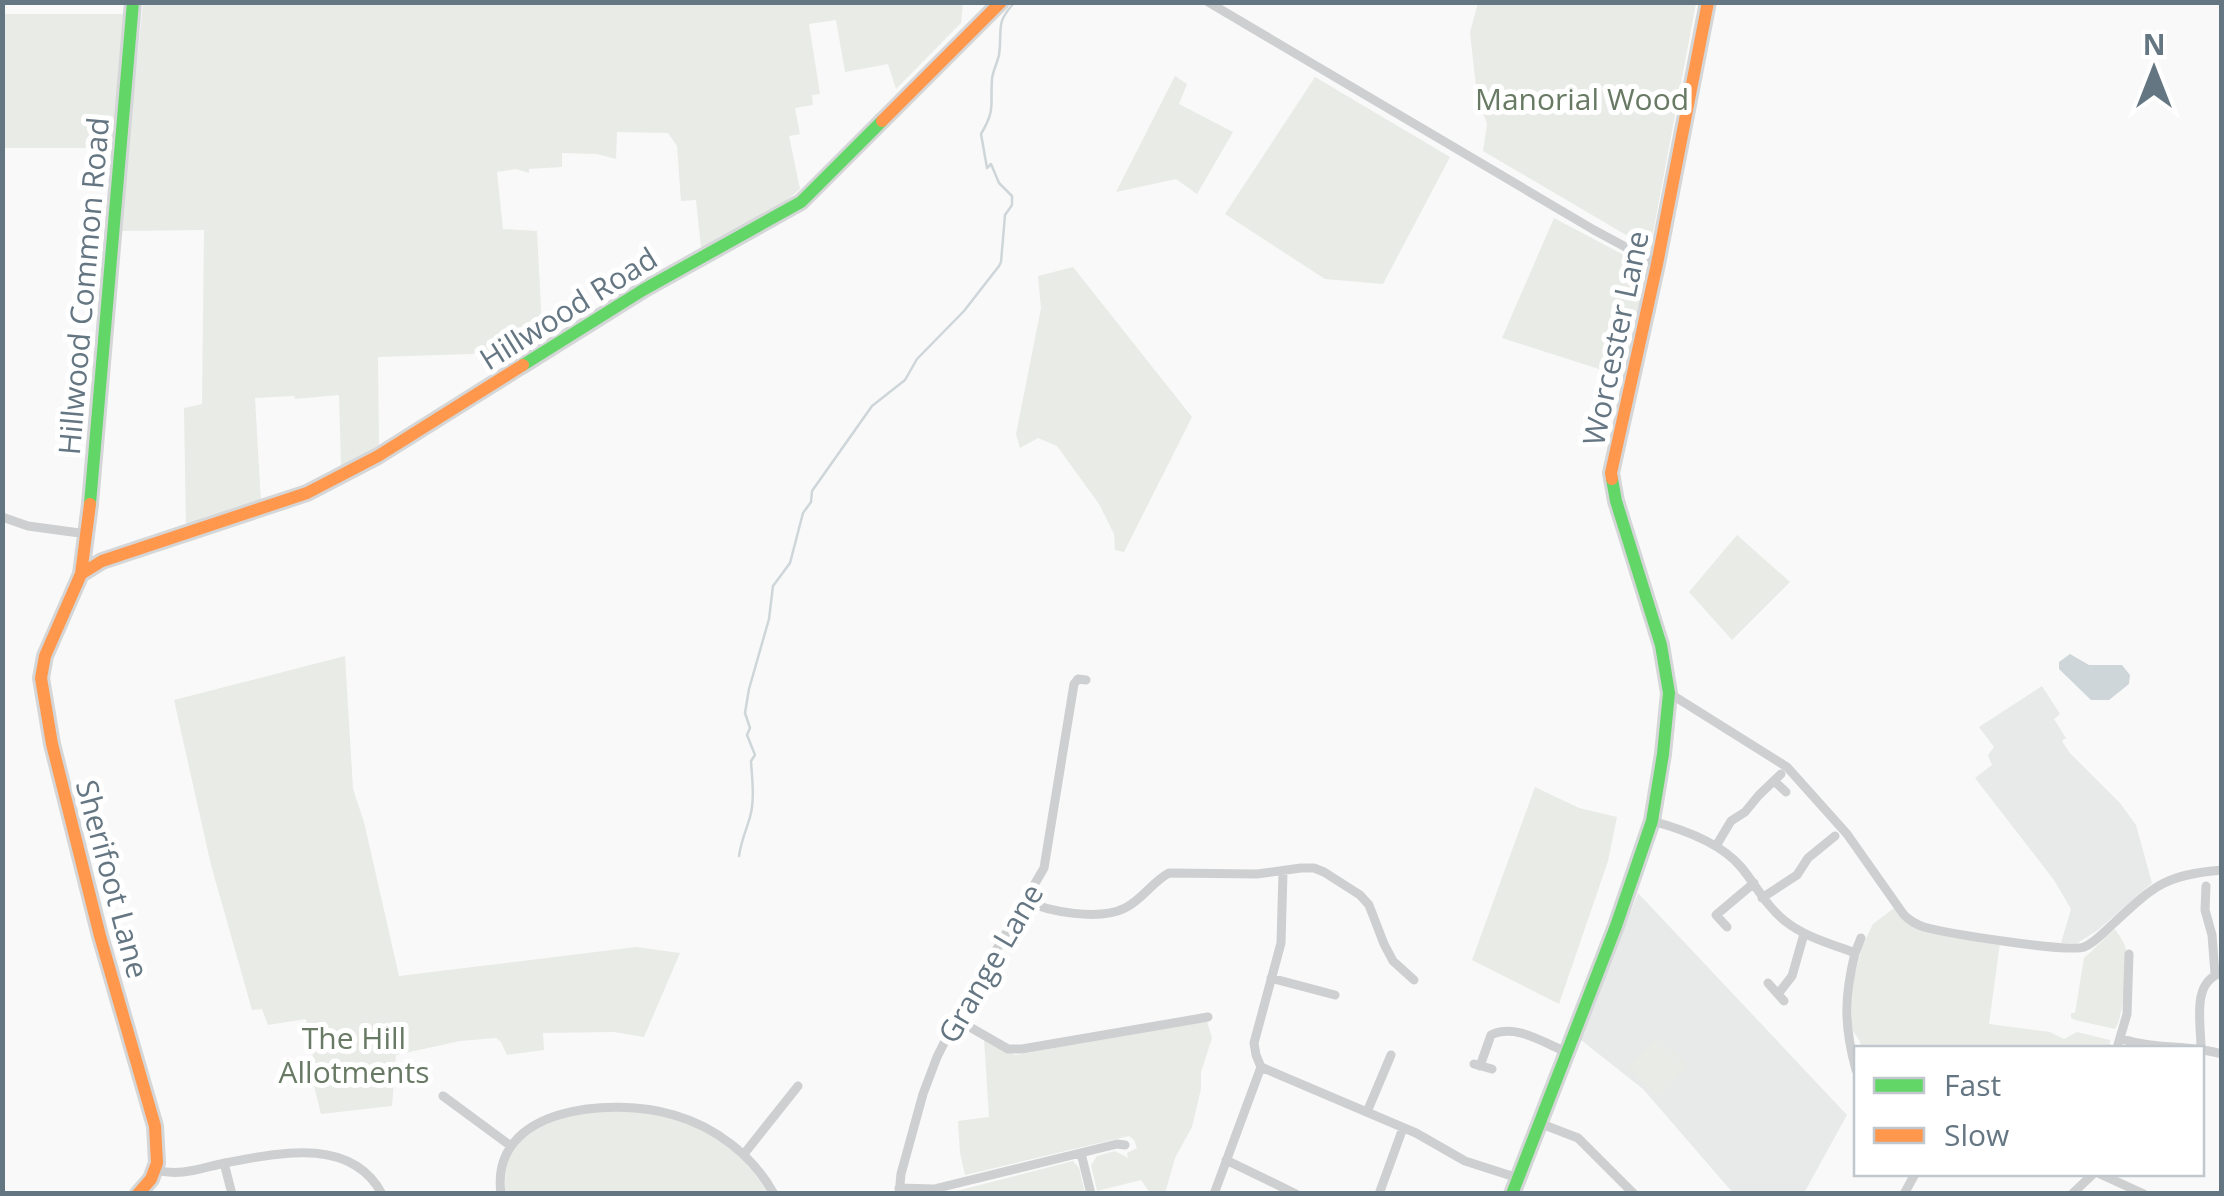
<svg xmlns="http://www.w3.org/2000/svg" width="2224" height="1196" viewBox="0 0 2224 1196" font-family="'Open Sans',sans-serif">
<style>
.built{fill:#e8e9e9}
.green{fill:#e8ebe6}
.water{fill:#ced6d9}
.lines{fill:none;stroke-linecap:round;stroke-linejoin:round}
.stream{stroke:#ced6d9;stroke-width:2.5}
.fast-casing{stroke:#d5d6d7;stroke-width:18}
.slow-casing{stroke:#d5d6d7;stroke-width:18}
.street{stroke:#cecfd0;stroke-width:9}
.fast{stroke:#63d668;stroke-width:12}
.slow{stroke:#ff974d;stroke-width:12}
.labels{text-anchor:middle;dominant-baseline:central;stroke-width:10;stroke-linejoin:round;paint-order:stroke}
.park-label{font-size:30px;fill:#687a64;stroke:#fff}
.street-label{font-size:30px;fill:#657683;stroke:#fff}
</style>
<rect width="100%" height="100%" fill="#f9f9f9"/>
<!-- built -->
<path class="built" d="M2042 686 2060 714 2054 719 2066 738 2062 741 2069 752 2120 803 2136 825 2152 883 2098 930 2076 944 2061 943 2071 909 2054 880 1975 778 1992 765 1988 755 1994 747 1979 727Z
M1638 893 1847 1115 1804 1193H1733L1643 1089 1581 1040Z"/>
<!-- green -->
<path class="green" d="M143 3H963L961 23 896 89 888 64 845 72 836 20 809 24 820 94 812 95 813 105 795 108 800 134 789 136 800 189 776 209 701 248 696 200 681 201 677 146 668 133 617 132 616 159 597 154 562 153V167L529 169V173L516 169 497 172 503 229 537 231 543 346 509 364 501 353 378 357 379 445 341 466 339 395 295 399 294 396 255 398 261 502 186 529 184 408 202 404 204 230 120 231Z
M1478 3H1696L1650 249 1483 151 1487 124 1477 96 1470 32Z
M3 14H127L112 148H3Z
M1175 76 1187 84 1179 104 1233 132 1197 194 1176 179 1116 192Z
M1315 77 1450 157 1383 284 1325 279 1225 214Z
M1554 218 1652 270 1624 377 1502 338Z
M1073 267 1192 417 1124 552 1115 550 1114 534 1099 504 1057 446 1038 438 1020 448 1016 434 1041 308 1038 276Z
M1737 535 1790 582 1732 640 1689 592Z
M345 656 353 789 364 822 399 976 636 947 680 953 644 1037 614 1032 543 1033 544 1050 507 1055 501 1042 496 1038 460 1041 396 1055 392 1106 321 1114 310 1070 314 1063 306 1019 268 1025 262 1009 252 1010 211 865 174 700Z
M1535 787 1579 808 1617 817 1608 861 1559 1004 1472 960Z
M1894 908 1902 920 1920 929 2000 943 1989 1024 2050 1032 2064 1039 2077 1032 2110 1040V1048H1862C1859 1036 1854 1035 1851 1027L1853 982 1861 949 1873 924Z
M2115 929C2119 935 2125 943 2126 950 2129 965 2123 1018 2115 1029L2075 1020 2071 1018V1013H2075L2084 958Z
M1207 1021 1212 1038 1201 1072V1089L1192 1127 1175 1158 1165 1193H1150L1141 1180 1097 1191 1091 1165 1097 1156 1115 1151 1128 1158 1127 1153 1137 1148 1134 1140 1129 1136 965 1175 960 1153 958 1121 989 1117 984 1039 1004 1051 1016 1055Z
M1657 1037 1688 1066 1660 1097 1628 1067Z
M596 1110C614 1111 633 1109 651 1112 699 1120 744 1152 769 1194H505C505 1186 505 1177 506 1169 513 1129 563 1117 596 1110Z
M1073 1161 1079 1168 1085 1193H949Z"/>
<!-- water -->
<path class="water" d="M2070 654 2089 665H2122L2130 675 2129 684 2109 700H2091L2059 669V662Z"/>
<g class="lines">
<!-- stream -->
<path class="stream" d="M739 856C741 841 746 831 750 817 755 799 752 779 751 761L755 755 747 735 750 728 745 713 749 689 769 619 773 586 790 563 803 513 811 502 812 491 872 406 905 380 917 359 964 311 999 266 1001 262 1005 215 1012 205V196L999 183 991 164 987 168 981 134C996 109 990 105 992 79 993 70 997 64 999 55 1003 29 994 24 1015 2"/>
<defs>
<path id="fast" d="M523 365 643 290 801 202 882 121
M90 504 133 2
M1512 1194 1616 926 1652 821 1663 754 1669 693 1661 645 1616 501 1612 479"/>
<path id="slow" d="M882 121 1001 2
M1612 479 1611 473 1657 264 1708 2
M90 504 81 574 45 656 41 678 52 744 100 936 155 1126 157 1163 151 1179 138 1194
M81 574 102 561 307 493 378 456 523 365"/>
</defs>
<!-- fast casing -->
<use href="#fast" class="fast-casing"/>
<!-- slow casing -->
<use href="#slow" class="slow-casing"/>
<!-- street -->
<path class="street" d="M1208 2 1594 230 1657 264
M2 517 28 526 87 534
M1669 693 1787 767 1847 834 1904 915C1910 921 1915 924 1924 927 1945 933 2069 953 2084 947 2096 942 2105 931 2114 923 2155 885 2165 875 2222 870
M1774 781 1786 792
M1652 821C1682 829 1720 842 1741 867 1756 885 1766 906 1785 921 1805 937 1831 944 1855 953 1844 998 1844 1026 1856 1070
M1716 846 1731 821 1745 812 1759 795 1781 774
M1283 872 1281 943 1254 1043 1256 1055 1261 1067 1416 1133 1465 1161 1518 1178
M2206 886 2205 910 2212 935 2215 974
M1762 898 1797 875 1808 858 1835 836
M1024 900C1048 912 1100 921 1125 908 1142 900 1152 882 1169 873L1257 874 1301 868H1314L1324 872 1360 895 1369 905 1384 944 1393 961 1414 980
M1727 927 1716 915 1754 883
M1855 953 1861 938
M1271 978 1335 995
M1768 983 1784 1001
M1778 994 1792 976 1804 934
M956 1019 1008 1049H1022L1208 1017
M2122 1039C2157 1050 2187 1044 2222 1054
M2117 1048 2127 1014 2129 954
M2201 1048C2201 1023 2191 981 2222 973
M1474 1064 1492 1069
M1480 1066 1491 1035C1516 1023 1543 1043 1567 1052
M443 1096 511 1146
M1367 1112 1391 1055
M1539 1123 1578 1138 1634 1194
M1081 1153 1091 1194
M744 1154 798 1086
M1226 1160 1296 1194
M224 1163 232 1194
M156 1170C180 1177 201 1168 225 1163 278 1153 351 1136 382 1194
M2100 1174 2144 1194
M899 1188 934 1189 1117 1144 1125 1145
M501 1194C489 1105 615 1097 674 1115 716 1127 753 1156 774 1194
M899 1194 901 1174 923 1094 937 1057 956 1019 1044 868 1074 684 1078 679 1086 680
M1214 1194 1261 1067
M1379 1194 1403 1128
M1904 1194 1915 1174
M2072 1194 2093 1174"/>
<!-- fast -->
<use href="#fast" class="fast"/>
<!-- slow -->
<use href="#slow" class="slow"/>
</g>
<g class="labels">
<!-- park labels -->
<g class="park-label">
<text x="1582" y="98">Manorial Wood</text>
<text x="354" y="1037">The Hill<tspan x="354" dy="34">Allotments</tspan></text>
</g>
<!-- street labels -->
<g class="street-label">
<text transform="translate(83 286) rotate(-85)">Hillwood Common Road</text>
<text transform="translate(568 308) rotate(-32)">Hillwood Road</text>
<text transform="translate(1615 338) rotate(-78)">Worcester Lane</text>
<text transform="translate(113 879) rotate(75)">Sherifoot Lane</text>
<text transform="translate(990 963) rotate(-60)">Grange Lane</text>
</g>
</g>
<!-- border -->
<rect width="2224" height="1196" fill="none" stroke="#657683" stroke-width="10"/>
<!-- legend -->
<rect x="1854" y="1046" width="350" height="130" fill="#ffffff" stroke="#c1c8cd" stroke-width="2.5"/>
<rect x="1874" y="1078" width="50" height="15" fill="#63d668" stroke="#c1c8cd" stroke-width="2.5"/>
<text x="1944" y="1096" font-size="30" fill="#657683">Fast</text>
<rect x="1874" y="1128" width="50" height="15" fill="#ff974d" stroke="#c1c8cd" stroke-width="2.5"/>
<text x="1944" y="1146" font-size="30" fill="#657683">Slow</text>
<!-- north arrow -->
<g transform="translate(2154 70)" stroke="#ffffff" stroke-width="8" paint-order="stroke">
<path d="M0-8L18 38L0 25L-18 38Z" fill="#657683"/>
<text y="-15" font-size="28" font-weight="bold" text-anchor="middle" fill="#657683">N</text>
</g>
</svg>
